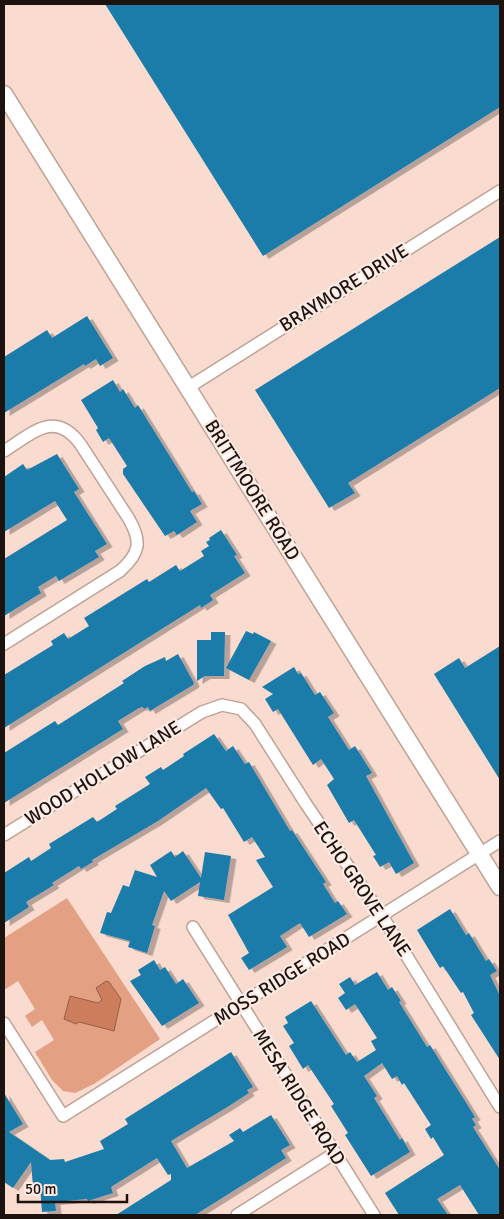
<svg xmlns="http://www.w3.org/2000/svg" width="504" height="1219" viewBox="0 0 504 1219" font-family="Signika,sans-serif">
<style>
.green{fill:#e4a083}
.water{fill:#cc7e5c;stroke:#975e45}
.building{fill:#1d7ba9;filter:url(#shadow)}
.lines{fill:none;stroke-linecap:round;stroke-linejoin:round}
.minor-casing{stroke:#bea296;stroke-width:14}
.secondary-casing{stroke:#bea296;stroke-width:19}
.minor{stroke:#fff;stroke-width:11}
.secondary{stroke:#fff;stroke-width:16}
.labels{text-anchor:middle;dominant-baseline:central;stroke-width:4.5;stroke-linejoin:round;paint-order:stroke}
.street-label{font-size:19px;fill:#1c120e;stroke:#fdebe4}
</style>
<defs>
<filter id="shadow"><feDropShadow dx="5.5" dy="3" stdDeviation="0" flood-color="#0004"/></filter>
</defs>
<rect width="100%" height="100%" fill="#f9dbcf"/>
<!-- green -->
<path class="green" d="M67 898 160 1039 94 1084 75 1093 63 1091 52 1080 35 1052 54 1040 42 1020 32 1027 25 1016 35 1009 18 981 4 990V938Z"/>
<!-- water -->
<path class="water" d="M106 981 109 982 121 999 114 1031 79 1022 76 1024 64 1019 70 996 98 1003 102 1000 96 988Z"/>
<!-- building -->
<path class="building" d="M105 4H500V107L263 256Z
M500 237V388L348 483 355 493 329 508 255 390Z
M87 316 113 358 100 366 96 359 85 366 84 364 4 413V357L47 330 52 338Z
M113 380 120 392 123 389 135 408 138 405 192 492 194 491 202 504 190 511 197 522 177 535 174 531 165 536 123 474V469L127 466 109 438 103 442 96 430 98 428 81 400Z
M57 454 79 489 74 492 107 544 95 551 99 557 59 581 56 576 38 587 41 593 4 616V559L67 520 55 501 4 532V477L23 464 27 470Z
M221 530 237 555 234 556 245 573 210 595 213 600 201 608 200 605 4 728V675L53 645 51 641 64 633 68 639 89 626 84 618 147 579 149 582 176 565 180 571 204 556 201 551 209 546 206 542 210 540 209 538Z
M246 631 253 634 254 632 271 641 249 680 226 668Z
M211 632H225L224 676H205L197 681V640H211Z
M500 646V780L434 674 459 658 465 668Z
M178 654 194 683 193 685 150 711 148 707 144 709 143 707 139 708 118 721 123 729 4 803V753L55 721 58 725 124 683 122 681 145 666 165 657 166 661Z
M294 667 298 674 301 673 315 695 320 692 334 713 328 717 349 750 355 746 372 773 366 776 414 863 396 874 389 862 380 867 373 856 376 855 354 820 349 823 327 785 334 779 321 759 313 765 278 709 273 712 265 699 273 694 262 687Z
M214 734 226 751 233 746 245 764 249 762 290 831 292 830 326 882 323 884 335 903 338 901 347 914 309 937 300 923 280 936 287 947 249 970 241 958 249 953 228 915 273 887 256 860 265 857 252 837 244 842 223 808 221 809 206 788 158 821 92 860 93 862 81 869 79 866 52 883 54 885 26 902 29 907 4 923V873L29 857 31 861 51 848 49 844 93 817 97 822 117 809 115 806 150 784 145 777 161 767 163 770 184 756 183 754Z
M171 851 175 857 183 851 201 878 205 852 231 856 224 900 198 896 200 882 171 901 164 891 152 925 155 926 147 953 128 947 130 941 100 933 107 912 111 913 123 885 129 887 135 870 157 877 150 865Z
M450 909 466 935 469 933 486 961 489 959 497 971 490 975 500 996V1060L471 1015 474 1013 463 992 461 993 443 966 440 968 417 930Z
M154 960 160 970 165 967 176 984 183 979 199 1003 162 1026 130 981 141 975 138 970Z
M377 972 388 990 392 987 401 1001 399 1002 427 1047 430 1045 475 1117 472 1119 476 1125 473 1127 500 1170V1215H479L460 1185 437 1199 448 1215H399L385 1193 444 1155 433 1137 431 1139 425 1129 431 1125 404 1083 402 1085 397 1076 392 1079 382 1063 364 1076 377 1096 374 1098 400 1140 402 1138 410 1152 371 1176 345 1135 348 1133 331 1106 334 1104 308 1065 303 1069 289 1046 294 1043 283 1026 288 1023 285 1017 311 1001 346 1055 350 1052 357 1062 376 1050 371 1041 377 1038 355 1004 346 1010 338 998 345 993 339 984 350 977 355 985Z
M231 1052 253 1087 247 1090 249 1093 229 1106 171 1141 187 1168 234 1141 229 1135 240 1128 243 1132 271 1115 290 1145 281 1150 286 1158 195 1215H116L171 1180V1174L168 1175 157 1158 111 1187 113 1193 88 1201 87 1199 55 1202 56 1211 42 1212 40 1186 33 1187 31 1162 13 1188 4 1182V1093L23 1124 9 1132 50 1160 64 1159 65 1162 104 1149 100 1141 128 1124 125 1119Z"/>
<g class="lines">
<defs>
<path id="minor" d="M189 387 500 191
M4 451C33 433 55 409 81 445L129 519C142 542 140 553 120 571L4 644
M4 835 202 712 222 705 241 709 255 724 306 804 382 916 500 1107
M193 927 374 1215
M4 1023 63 1116 500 841
M237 1215 335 1153"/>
<path id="secondary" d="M4 94 500 887"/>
</defs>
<!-- minor casing -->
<use href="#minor" class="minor-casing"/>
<!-- secondary casing -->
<use href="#secondary" class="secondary-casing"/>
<!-- minor -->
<use href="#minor" class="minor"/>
<!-- secondary -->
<use href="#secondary" class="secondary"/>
</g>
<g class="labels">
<!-- street labels -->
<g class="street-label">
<text transform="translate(344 288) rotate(-32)">BRAYMORE DRIVE</text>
<text transform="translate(252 490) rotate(58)">BRITTMOORE ROAD</text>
<text transform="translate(103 773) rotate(-32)">WOOD HOLLOW LANE</text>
<text transform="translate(362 889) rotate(56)">ECHO GROVE LANE</text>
<text transform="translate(282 979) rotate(-32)">MOSS RIDGE ROAD</text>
<text transform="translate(299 1097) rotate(58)">MESA RIDGE ROAD</text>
</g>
</g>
<!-- border -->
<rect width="504" height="1219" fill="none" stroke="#1c120e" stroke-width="10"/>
<!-- scale -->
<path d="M18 1194v8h109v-8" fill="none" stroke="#1c120e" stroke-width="2.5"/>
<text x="25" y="1194" font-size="15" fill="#1c120e" stroke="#fdebe4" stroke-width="4" paint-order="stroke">50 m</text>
</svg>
